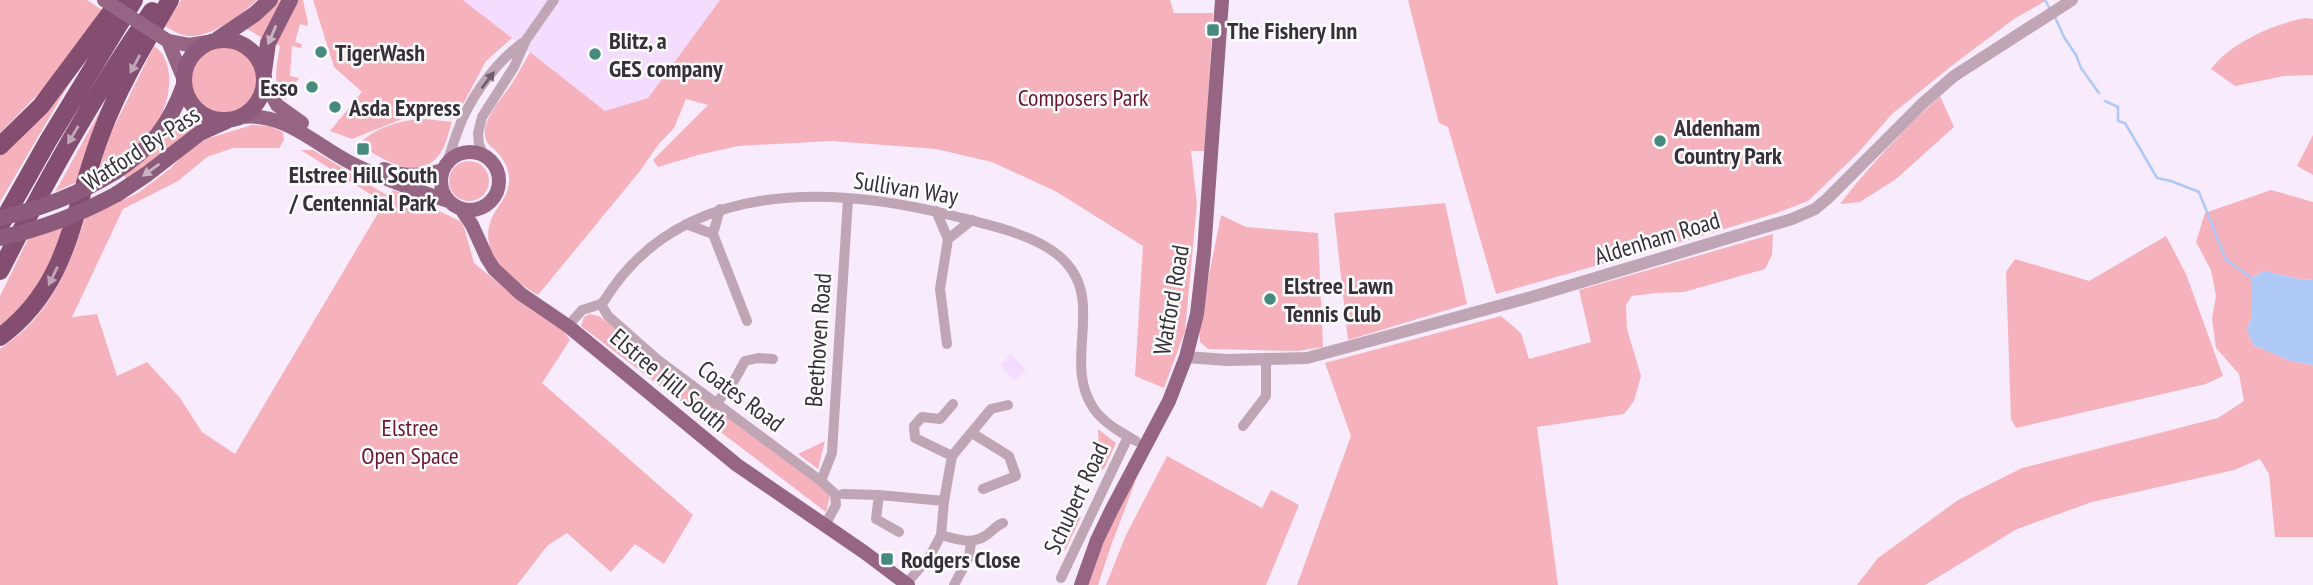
<svg xmlns="http://www.w3.org/2000/svg" width="2313" height="585" viewBox="0 0 2313 585" font-family="'PT Sans Narrow',sans-serif">
<style>
.built{fill:#f3dcfe}
.green{fill:#f6b2bc}
.water{fill:#afc9f6}
.lines{fill:none;stroke-linecap:round;stroke-linejoin:round}
.stream{stroke:#afc9f6;stroke-width:2.5}
.minor{stroke:#c0a5b5;stroke-width:10}
.tertiary{stroke:#c0a5b5;stroke-width:12}
.primary{stroke:#956583;stroke-width:14}
.trunk{stroke:#8c5a7a;stroke-width:16}
.motorway{stroke:#844e71;stroke-width:18}
.primary-bridge{stroke:#956583;stroke-width:14}
.trunk-bridge{stroke:#8c5a7a;stroke-width:16}
.oneway{fill:#cab4c2}
.oneway2{fill:#c0a6b7}
.oneway3{fill:#6e5f6b}
.poi-dot{fill:#478b7e;stroke:#fdfdfd;stroke-width:2.5}
.labels{text-anchor:middle;dominant-baseline:central;stroke-width:5;stroke-linejoin:round;paint-order:stroke}
.poi-label{font-size:24px;font-weight:bold;fill:#37303a;stroke:#fdfdfd;text-anchor:start}
.park-label{font-size:24px;fill:#69172e;stroke:#fdfdfd}
.street-label{font-size:24px;fill:#37303a;stroke:#fdfdfd}
</style>
<rect width="100%" height="100%" fill="#f7ebfc"/>
<!-- built -->
<path class="built" d="M463 0H720L648 98 605 111Z
M1011 354 1026 370 1014 381 1000 365Z"/>
<!-- green -->
<path class="green" d="M0 0H87L102 10 41 91 0 133Z
M181 0H257C240 15 215 35 192 36 183 37 173 31 165 26Z
M278 0H284L262 38 246 28Z
M295 0H303L308 23 307 26 300 24 295 42 302 44 301 48 292 46 290 76 299 78 293 87 287 83 284 90 290 93 285 100C271 87 277 64 280 46L273 43Z
M313 0H463L512 38 486 61 455 119 425 115 407 117 352 139 330 131 362 92 334 67Z
M720 0H1170L1174 13H1213L1205 151H1191L1197 204 1185 331 1164 388 1135 376 1143 246 1057 192 992 162 936 149 832 141 738 146 698 155 658 167 653 160 708 105 686 99 674 128 658 145 640 171 538 295C512 280 478 255 491 220 496 207 508 198 509 182 510 169 504 159 494 149 492 147 488 145 487 142 477 125 502 98 511 85 518 74 524 63 530 52L605 111 648 98Z
M1408 0H2047L2014 19 1954 64 1892 114 1856 155 1808 201 1777 213 1698 237 1496 294 1448 127 1439 123Z
M2306 18 2313 19V75L2284 76 2235 86 2211 69C2230 43 2275 23 2306 18Z
M191 79a33 33 0 1 1 66 0a33 33 0 1 1-66 0Z
M154 46C164 53 168 63 169 75 172 121 135 153 98 172L109 137Z
M80 65 0 202V154Z
M120 84 81 180 55 192 100 111Z
M1940 96 1954 127 1896 179 1860 202 1840 204C1870 165 1904 129 1940 96Z
M183 113 197 126 128 181 123 174 159 146Z
M426 119 452 122C449 131 447 140 443 149 422 186 383 160 359 144 375 127 404 119 426 119Z
M252 125 269 126 283 132 284 140 279 148H233L207 157 178 181 123 209 72 317 97 314 117 376 147 362 180 398 202 432 235 454 384 203 301 150H313L388 196 393 190 401 193 460 221 464 227 474 263 530 309 561 328 570 340 542 383 693 515 664 564 635 544 611 572 567 533 547 546 517 585H0V349C50 315 67 273 85 218L138 193 171 168 187 151 206 139Z
M2313 135V175L2297 166Z
M449 181a20 20 0 1 1 40 0a20 20 0 1 1-40 0Z
M2271 190 2313 202V279L2304 280 2264 271 2253 277 2252 315 2247 330 2253 345 2291 361 2313 365V537H2275L2269 474 2260 459 2234 470 2092 502 2017 529 1925 585H1857L1878 558 1958 500 2022 468 2218 418 2244 401 2239 374 2216 348 2212 319 2216 296 2211 270 2196 242 2205 213Z
M1445 203 1467 304 1348 340 1334 213Z
M1221 215 1246 227 1318 233 1323 347 1298 351 1208 349 1200 342 1199 325Z
M67 224 55 255 22 310 0 329V296L29 237Z
M1773 234 1772 255 1765 269 1684 292 1655 293 1632 296 1626 305 1627 329 1641 376 1634 401 1624 414 1537 427 1558 585H1297L1351 436 1325 363 1501 316 1521 333 1529 359 1591 342 1579 290Z
M2166 236 2186 274 2223 376 2206 384 2016 428 2011 419 2006 272 2015 259 2089 281Z
M589 314 599 316 824 488 830 496 826 512 581 326 584 317Z
M1098 429 1116 443 1104 469 1100 470Z
M825 441 818 469 798 454Z
M1167 456 1262 508 1271 490 1299 505 1266 585H1106L1126 535Z
M1136 480 1112 543 1098 585H1088C1097 548 1114 511 1136 480Z
M1081 517 1065 551 1061 518Z"/>
<!-- water -->
<path class="water" d="M2264 271 2304 280 2313 279V365L2291 361 2253 345 2247 330 2252 315V278Z"/>
<g class="lines">
<!-- stream -->
<path class="stream" d="M2045 0 2050 9
M2054 15 2064 37 2076 55 2081 68 2099 93
M2105 101 2118 107V121L2125 123 2157 178 2171 181 2199 192 2226 260 2252 278"/>
<!-- minor -->
<path class="minor" d="M484 155 479 145 478 133 482 117 514 67 526 40 554 0
M447 162C452 148 456 134 462 120 475 91 499 59 525 41
M720 209 713 234 747 321
M936 211 948 239 940 289 947 344
M686 224 713 234
M948 239 972 220
M601 304 608 316 658 360 821 481 835 494 836 505 825 525
M568 326 582 310 601 304 604 301C680 178 831 185 954 216 985 224 1033 234 1058 255 1110 298 1060 360 1094 409 1104 423 1120 432 1136 441
M716 404 735 379 745 361 758 358 773 359
M1243 426 1266 396V360
M972 433 1009 456 1016 476 983 489
M952 456 915 438 914 426 922 417 940 419 953 404
M821 481 832 453 848 199
M843 494 879 495 944 501
M879 495 876 519 899 532
M941 535C956 539 971 545 985 536 992 532 995 526 1003 523
M1061 578 1128 437
M906 584 930 556 941 535 944 501 952 456 991 409 1008 405
M954 585 969 557 971 542"/>
<!-- tertiary -->
<path class="tertiary" d="M1186 357 1227 360 1307 358 1535 296 1792 219 1815 209 1827 199 1923 103 1954 76 2072 0"/>
<!-- primary -->
<path class="primary" d="M168 41 184 80
M168 41 189 45 208 42
M264 81 277 105 302 123
M241 117C286 112 315 145 353 164 383 179 416 190 448 201
M441 181a29 29 0 1 1 58 0a29 29 0 1 1-58 0Z
M384 169C404 177 422 176 443 170
M462 210 472 225 487 258 494 269 521 294 568 326 737 465 864 552 908 585
M1081 585 1097 540 1112 509 1169 401 1186 357 1197 314 1204 252 1222 0"/>
<!-- trunk -->
<path class="trunk" d="M218 39 255 14 270 0
M184 80a40 40 0 1 1 80 0a40 40 0 1 1-80 0Z
M264 72 268 43 290 0
M115 172C150 150 170 124 184 85
M117 194 147 174 200 133 227 121"/>
<!-- motorway -->
<path class="motorway" d="M0 146 41 106 120 0
M0 226 48 141 134 0
M0 271C46 181 94 94 152 11
M0 337C73 283 72 206 103 129 120 84 146 42 170 0"/>
<!-- primary-bridge -->
<path class="primary-bridge" d="M104 0 168 41"/>
<!-- trunk-bridge -->
<path class="trunk-bridge" d="M0 218C41 209 79 194 115 172
M0 238C42 229 80 214 117 194"/>
</g>
<!-- one-way arrows -->
<defs><path id="oneway-solid" d="M-6-.8H1V-3.2L6.5 0L1 3.2V.8H-6Z" transform="scale(1.75)"/></defs>
<g class="oneway">
<use href="#oneway-solid" transform="translate(272 35) rotate(113)"/>
<use href="#oneway-solid" transform="translate(151 170) rotate(144)"/>
</g>
<g class="oneway2">
<use href="#oneway-solid" transform="translate(135 64) rotate(118)"/>
<use href="#oneway-solid" transform="translate(73 135) rotate(121)"/>
<use href="#oneway-solid" transform="translate(53 276) rotate(116)"/>
</g>
<use class="oneway3" href="#oneway-solid" transform="translate(488 80) rotate(-53)"/>
<!-- markers -->
<g class="poi-dot">
<rect x="1206" y="23" width="14" height="14" rx="3.5"/>
<circle cx="321" cy="52" r="7"/>
<circle cx="595" cy="54" r="7"/>
<circle cx="312" cy="87" r="7"/>
<circle cx="335" cy="107" r="7"/>
<circle cx="1660" cy="141" r="7"/>
<rect x="356" y="142" width="14" height="14" rx="3.5"/>
<circle cx="1270" cy="299" r="7"/>
<rect x="880" y="552" width="14" height="14" rx="3.5"/>
</g>
<g class="labels">
<!-- poi labels -->
<g class="poi-label">
<text x="1227" y="30">The Fishery Inn</text>
<text x="609" y="40">Blitz, a<tspan x="609" dy="28">GES company</tspan></text>
<text x="335" y="52">TigerWash</text>
<text x="298" y="87" text-anchor="end">Esso</text>
<text x="349" y="107">Asda Express</text>
<text x="1674" y="127">Aldenham<tspan x="1674" dy="28">Country Park</tspan></text>
<text x="363" y="174" text-anchor="middle">Elstree Hill South<tspan x="363" dy="28">/ Centennial Park</tspan></text>
<text x="1284" y="285">Elstree Lawn<tspan x="1284" dy="28">Tennis Club</tspan></text>
<text x="901" y="559">Rodgers Close</text>
</g>
<!-- park labels -->
<g class="park-label">
<text x="1083" y="97">Composers Park</text>
<text x="410" y="427">Elstree<tspan x="410" dy="28">Open Space</tspan></text>
</g>
<!-- street labels -->
<g class="street-label">
<text transform="translate(141 148) rotate(-33)">Watford By-Pass</text>
<text transform="translate(906 188) rotate(9)">Sullivan Way</text>
<text transform="translate(1657 238) rotate(-17)">Aldenham Road</text>
<text transform="translate(1171 300) rotate(-80)">Watford Road</text>
<text transform="translate(818 340) rotate(-86)">Beethoven Road</text>
<text transform="translate(669 380) rotate(40)">Elstree Hill South</text>
<text transform="translate(741 396) rotate(37)">Coates Road</text>
<text transform="translate(1076 498) rotate(-65)">Schubert Road</text>
</g>
</g>
</svg>
